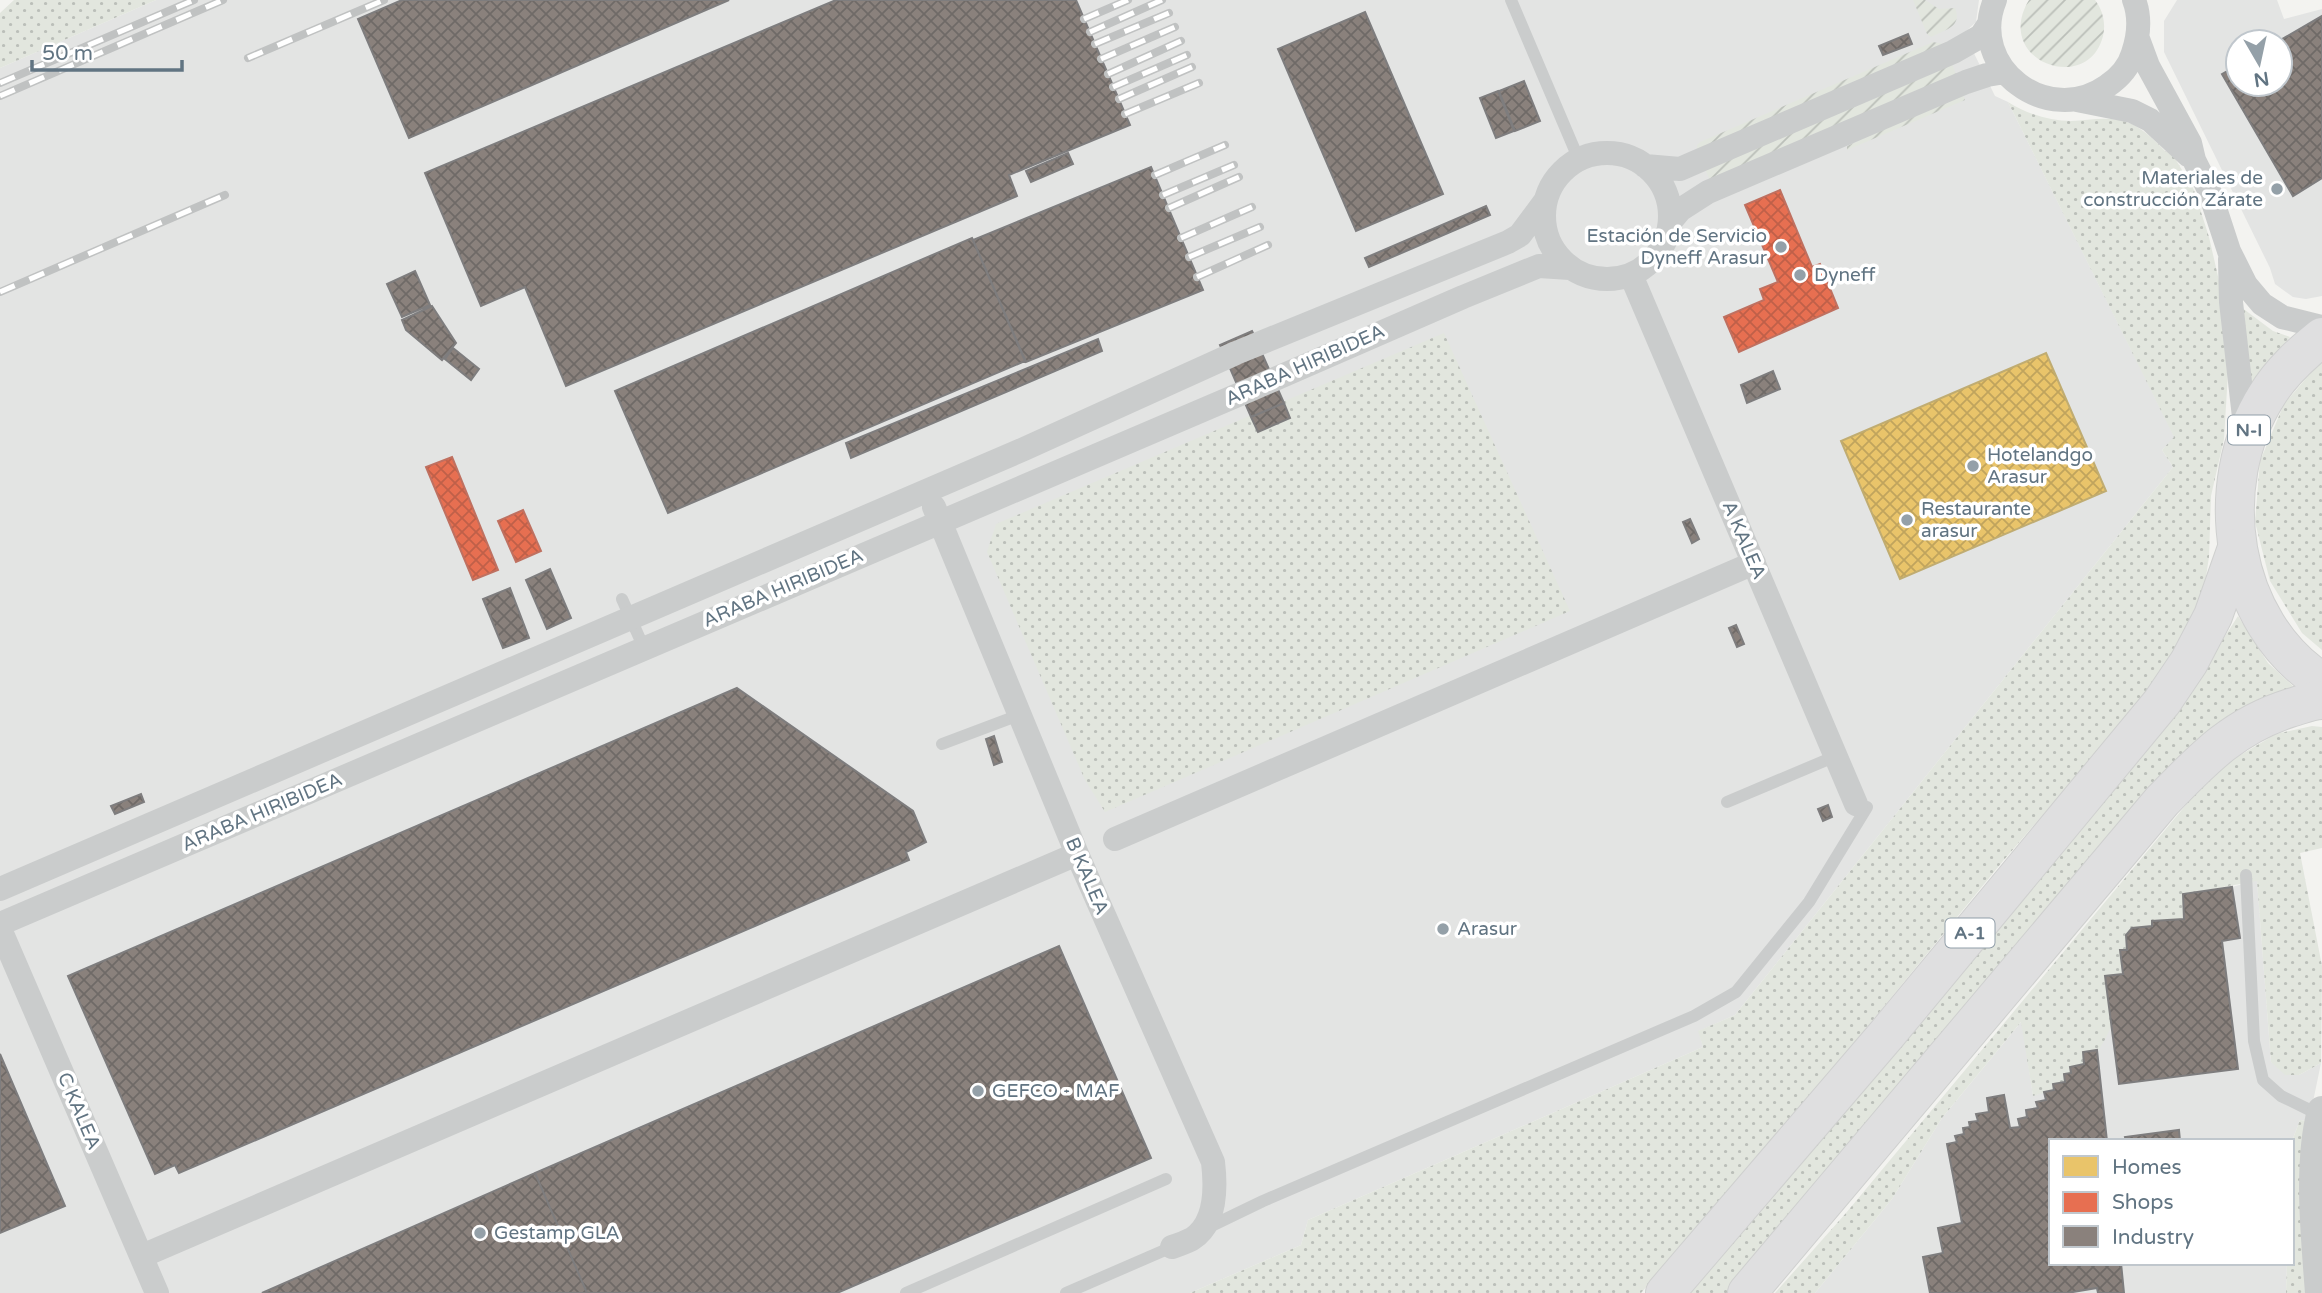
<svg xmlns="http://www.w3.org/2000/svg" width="2322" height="1293" viewBox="0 0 2322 1293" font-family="'Varela Round',sans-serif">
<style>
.built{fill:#e3e4e3;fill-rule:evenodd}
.grass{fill:url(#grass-dots)}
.garden{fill:url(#garden-furrows)}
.homes{fill:url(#homes-cross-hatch);stroke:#c0ac71;stroke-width:2}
.shops{fill:url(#shops-cross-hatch);stroke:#bf7060;stroke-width:2}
.industry{fill:url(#industry-cross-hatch);stroke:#7e7d7e;stroke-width:2}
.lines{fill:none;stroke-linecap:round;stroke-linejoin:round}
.trunk-casing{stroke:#cfd0cf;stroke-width:40}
.motorway-casing{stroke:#cfd0cf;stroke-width:40}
.service{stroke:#cacccc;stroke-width:12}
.minor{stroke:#cacccc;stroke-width:24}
.tertiary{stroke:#cacccc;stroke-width:30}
.trunk{stroke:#dfdfe0;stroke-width:38}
.motorway{stroke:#dfdfe0;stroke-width:38}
.rail-casing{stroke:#c0c2c2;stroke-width:8}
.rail{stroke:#fff;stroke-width:5;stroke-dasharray:16;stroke-linecap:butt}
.poi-dot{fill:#94a0a8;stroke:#fff;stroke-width:2.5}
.labels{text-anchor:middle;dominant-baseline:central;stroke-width:7;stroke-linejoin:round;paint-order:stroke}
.shield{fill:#fff;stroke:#909ea8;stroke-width:2}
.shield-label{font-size:18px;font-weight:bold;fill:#617482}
.poi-label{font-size:19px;fill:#617482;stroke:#fff;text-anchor:start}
.street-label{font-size:19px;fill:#617482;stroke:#fff}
</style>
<defs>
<pattern id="grass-dots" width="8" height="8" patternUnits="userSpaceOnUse" patternTransform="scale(1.75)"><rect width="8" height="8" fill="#e2e6de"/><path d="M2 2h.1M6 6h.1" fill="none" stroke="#bbbfb9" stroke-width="1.8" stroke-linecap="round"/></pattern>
<pattern id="garden-furrows" width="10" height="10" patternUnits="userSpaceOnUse" patternTransform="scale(1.75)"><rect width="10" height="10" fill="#e2e6de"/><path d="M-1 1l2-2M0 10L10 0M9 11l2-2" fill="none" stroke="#bbbfb9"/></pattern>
<pattern id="homes-cross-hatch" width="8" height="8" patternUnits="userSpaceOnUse" patternTransform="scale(1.75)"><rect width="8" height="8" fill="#e9c46a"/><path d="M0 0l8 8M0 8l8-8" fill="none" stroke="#c0a45d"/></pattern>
<pattern id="shops-cross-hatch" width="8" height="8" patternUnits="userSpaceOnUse" patternTransform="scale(1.75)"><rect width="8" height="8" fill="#e76f51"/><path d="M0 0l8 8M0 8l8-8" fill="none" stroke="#bf6049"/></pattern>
<pattern id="industry-cross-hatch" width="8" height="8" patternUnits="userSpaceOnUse" patternTransform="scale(1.75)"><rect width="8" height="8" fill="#8a817c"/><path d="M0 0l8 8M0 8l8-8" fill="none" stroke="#6f6a67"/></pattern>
</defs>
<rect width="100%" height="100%" fill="#f3f3f0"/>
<!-- built -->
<path class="built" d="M156 0H1979L1976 22 1964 33 1995 96 2008 102 2175 438 2162 450 2173 467 1735 1015 1699 1031 1703 1047 1308 1220 1301 1245 1190 1293H0V68Z
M2177 0H2277L2284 19 2322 9V296L2306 299 2293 297 2275 284 2270 268 2164 52V21ZM2238 42H2280V84H2238Z
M2257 880 2271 1062 2299 1075 2321 1063 2309 1121 2300 1120 2292 1141H2051V1263H2287L2286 1293H1815L1892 1199 1942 1118 2022 1021 2033 1096 2044 1092 2083 1052 2126 935 2132 928 2152 926V921L2183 894 2232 887Z"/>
<!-- grass -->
<path class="grass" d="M14 0H156L0 68V13Z
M2008 102C2027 114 2049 121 2071 121 2091 120 2112 115 2132 124 2145 131 2156 141 2166 152L2170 150 2194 190 2209 237 2225 307 2228 373 2224 439 2211 496 2209 557 2203 596 2179 647 2144 697 2003 861 1745 1176 1641 1293H1190L1301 1245 1308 1220 1703 1047 1698 1031 1735 1015 2173 467 2162 450 2174 437Z
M2241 307 2273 331 2290 337 2271 359 2251 388Z
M1444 333 1570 611 1105 812 1085 780 987 552 996 524Z
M2322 360V650L2302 633 2270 581 2255 522 2260 461 2284 404Z
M2238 616 2268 663 2294 687 1730 1293H1685L2186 697Z
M2312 726 2322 727V848L2300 853 2322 966 2321 1063 2299 1075H2285L2271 1062 2257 881 2183 894 2184 919 2152 921V926L2132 928 2126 935 2127 950H2121C2125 991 2112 1063 2064 1075L2065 1082 2053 1084 2054 1090 2033 1096 2021 1022 1942 1118 1892 1199 1815 1293H1775L1846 1213 2190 800 2232 760 2276 734Z
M2300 1120 2309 1121 2307 1293H2286L2287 1263H2292V1141Z"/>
<!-- garden -->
<path class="garden" d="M1913 0H1925L1939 9 1955 8C1963 27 1944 30 1931 37L1927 34Z
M2029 0H2095C2103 10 2106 24 2103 36 2088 96 1992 61 2029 0Z
M1933 42 1943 44 1697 150V145L1700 142Z
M1952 63 1956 75 1710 180 1705 169Z
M1963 94 1965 100 1847 150V146Z"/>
<!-- homes -->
<path class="homes" d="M2046 353 2106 491 1900 579 1841 441Z"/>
<!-- shops -->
<path class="shops" d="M1780 190 1812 267 1820 264 1838 308 1739 352 1724 317 1764 300 1760 289 1778 282 1745 205Z
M452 457 498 570 473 580 426 467Z
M523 510 541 551 516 562 498 521Z"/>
<!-- industry -->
<path class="industry" d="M402 0H729L409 138 358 19Z
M836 0H1076L1130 125 1009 175 1017 196 566 386 525 287 481 306 425 173Z
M1365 12 1443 194 1356 231 1278 49Z
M2322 16V178L2293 196 2222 74 2238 65V84H2280V42H2277Z
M1908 34 1912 44 1883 55 1879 46Z
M1524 81 1540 121 1515 131 1499 91Z
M1498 91 1514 131 1496 138 1480 98Z
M1068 153 1073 164 1031 182 1026 171Z
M1151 167 1203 290 1026 362 973 240Z
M1486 206 1490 215 1369 267 1365 258Z
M972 238 1025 361 668 513 615 391Z
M415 271 430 305 402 317 387 284Z
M432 306 456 343 442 360 406 330 402 320Z
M1252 331 1284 403 1251 417 1220 345Z
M1098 339 1102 351 851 458 846 443Z
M453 348 479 369 471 380 445 359Z
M1773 371 1780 389 1747 403 1741 385Z
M1284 403 1290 418 1258 432 1251 417Z
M1690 519 1699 539 1692 543 1683 522Z
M550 569 571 618 547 629 526 580Z
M510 588 529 638 503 648 483 599Z
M1736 625 1744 644 1737 647 1729 628Z
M737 688 913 811 926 842 906 852 909 860 179 1173 175 1165 155 1174 68 976Z
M994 736 1002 762 994 765 986 739Z
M141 794 144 802 115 814 111 806Z
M1828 805 1832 817 1823 821 1818 809Z
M2232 887 2240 938 2222 941 2238 1069 2119 1084 2105 976 2123 974 2120 950H2127L2126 935 2132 928 2152 926V921L2184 919 2183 894Z
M1059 946 1151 1158 837 1293H587L535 1173Z
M2097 1050 2107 1141H2051V1263H2121L2124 1293H2098L2097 1288 2067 1293H1930L1923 1257 1943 1253 1938 1228 1962 1223 1947 1144 1957 1142 1955 1136 1964 1134 1963 1128 1970 1127 1969 1122 1978 1121 1976 1114 1989 1112 1987 1098 2004 1095 2010 1128 2020 1127 2018 1119 2027 1117 2026 1110 2038 1108 2036 1102 2046 1100 2044 1092 2054 1090 2053 1084 2065 1082 2064 1074 2071 1073 2070 1067 2084 1064 2083 1052Z
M0 1054 65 1206 0 1233Z
M2179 1130 2180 1141H2126L2125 1137Z
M535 1173 587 1293H262Z"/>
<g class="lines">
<defs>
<path id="trunk" d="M2322 337C2301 354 2281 372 2267 395 2210 485 2229 622 2322 682"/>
<path id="motorway" d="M1665 1293 1887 1034 2162 702 2189 662 2213 616 2237 548
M1747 1293 2162 801C2202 760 2233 726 2290 708 2301 705 2311 700 2322 700"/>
</defs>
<!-- trunk casing -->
<use href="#trunk" class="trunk-casing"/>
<!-- motorway casing -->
<use href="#motorway" class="motorway-casing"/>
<!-- service -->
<path class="service" d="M1511 0 1579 160
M622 599 644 648
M942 744 1019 715
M1727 802 1836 756
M2246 875 2254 1041 2263 1080 2281 1096 2322 1116
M1205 1229 1263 1201 1694 1016 1736 992 1809 902 1867 807
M906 1293 1166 1179
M1066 1293 1172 1247"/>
<!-- minor -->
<path class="minor" d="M1995 0C1967 68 2048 128 2107 86 2119 78 2129 67 2133 53 2139 35 2141 18 2134 0
M2138 39 2148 66 2190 143 2194 160 2209 190 2229 251 2246 285 2262 304 2282 317 2322 327
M2077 100 2132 111 2150 120 2188 155
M1544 216a63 63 0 1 1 126 0a63 63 0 1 1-126 0Z
M1645 166 1680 169 1696 162 1953 52 1981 36 1989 24
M1670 222 1680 210 1708 192 1966 82 1987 75 2005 72
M2230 259 2231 302 2246 435
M1631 275 1856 804
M934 507 1077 854 1213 1162C1216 1187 1217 1223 1192 1239 1186 1242 1178 1245 1172 1247
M1115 839 1754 563
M0 889 1024 449 1236 353 1508 242 1520 235 1546 200
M0 924 1252 389 1463 297 1539 266 1570 268
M0 929 157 1293
M142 1256 1077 854"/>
<!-- tertiary -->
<path class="tertiary" d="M2320 1293C2316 1238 2308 1164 2322 1111"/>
<!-- trunk -->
<use href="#trunk" class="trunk"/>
<!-- motorway -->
<use href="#motorway" class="motorway"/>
<defs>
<path id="rail" d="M1084 19 1128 0
M1090 32 1162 0
M1095 44 1169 13
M248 58 384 0
M1101 59 1175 27
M1108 74 1181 41
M0 83 194 0
M1113 87 1187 55
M0 96 223 0
M1119 99 1192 67
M1125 114 1199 83
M1155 175 1225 145
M1163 195 1234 165
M1169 208 1239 177
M1181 238 1252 207
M1189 257 1260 227
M1197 277 1268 245
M0 292 225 195"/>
</defs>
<!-- rail casing -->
<use href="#rail" class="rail-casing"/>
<!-- rail -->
<use href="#rail" class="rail"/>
</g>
<!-- markers -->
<g class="poi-dot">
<circle cx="2277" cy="189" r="7"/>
<circle cx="1781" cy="247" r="7"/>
<circle cx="1800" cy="275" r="7"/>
<circle cx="1973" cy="466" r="7"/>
<circle cx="1907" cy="520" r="7"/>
<circle cx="1443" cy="929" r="7"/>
<circle cx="978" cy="1091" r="7"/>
<circle cx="480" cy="1233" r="7"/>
</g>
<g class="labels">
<!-- shield labels -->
<g class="shield">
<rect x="2228" y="415.5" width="42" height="29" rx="5"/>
<rect x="1945.5" y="918.5" width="49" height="29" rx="5"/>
</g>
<g class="shield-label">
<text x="2249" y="430">N-I</text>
<text x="1970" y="933">A-1</text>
</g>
<!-- poi labels -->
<g class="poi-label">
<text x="2263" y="178" text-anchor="end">Materiales de<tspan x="2263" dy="22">construcción Zárate</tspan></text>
<text x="1767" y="236" text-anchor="end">Estación de Servicio<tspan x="1767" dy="22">Dyneff Arasur</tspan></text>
<text x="1814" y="275">Dyneff</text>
<text x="1987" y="455">Hotelandgo<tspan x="1987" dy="22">Arasur</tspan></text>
<text x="1921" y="509">Restaurante<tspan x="1921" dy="22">arasur</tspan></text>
<text x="1457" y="929">Arasur</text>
<text x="992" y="1091">GEFCO - MAF</text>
<text x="494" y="1233">Gestamp GLA</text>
</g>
<!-- street labels -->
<g class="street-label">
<text transform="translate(1305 365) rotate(-24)">ARABA HIRIBIDEA</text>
<text transform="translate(1744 540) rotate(67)">A KALEA</text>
<text transform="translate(783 588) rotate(-23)">ARABA HIRIBIDEA</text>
<text transform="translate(262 812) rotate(-23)">ARABA HIRIBIDEA</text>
<text transform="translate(1087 876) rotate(67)">B KALEA</text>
<text transform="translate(79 1111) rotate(67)">C KALEA</text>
</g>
</g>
<!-- legend -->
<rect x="2049" y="1139" width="245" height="126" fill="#ffffff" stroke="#c0c7cd" stroke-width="2"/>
<rect x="2063" y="1156" width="35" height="21" fill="#e9c46a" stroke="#c0c7cd" stroke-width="2"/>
<text x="2112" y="1174" font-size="21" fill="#617482">Homes</text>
<rect x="2063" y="1192" width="35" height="21" fill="#e76f51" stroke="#c0c7cd" stroke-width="2"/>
<text x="2112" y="1209" font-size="21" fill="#617482">Shops</text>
<rect x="2063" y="1226" width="35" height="21" fill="#8a817c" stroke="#c0c7cd" stroke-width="2"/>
<text x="2112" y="1244" font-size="21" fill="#617482">Industry</text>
<!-- north arrow -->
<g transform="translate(2259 63) rotate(171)"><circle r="33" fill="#ffffff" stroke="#c0c7cd" stroke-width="2"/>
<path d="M0-5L12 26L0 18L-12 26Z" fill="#94a0a8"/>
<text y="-10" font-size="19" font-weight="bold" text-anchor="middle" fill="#617482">N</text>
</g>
<!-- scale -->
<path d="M32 60v10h150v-10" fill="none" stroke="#617482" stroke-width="3.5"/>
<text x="42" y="60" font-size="21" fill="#617482" stroke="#ffffff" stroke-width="5" paint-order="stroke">50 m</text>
</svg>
